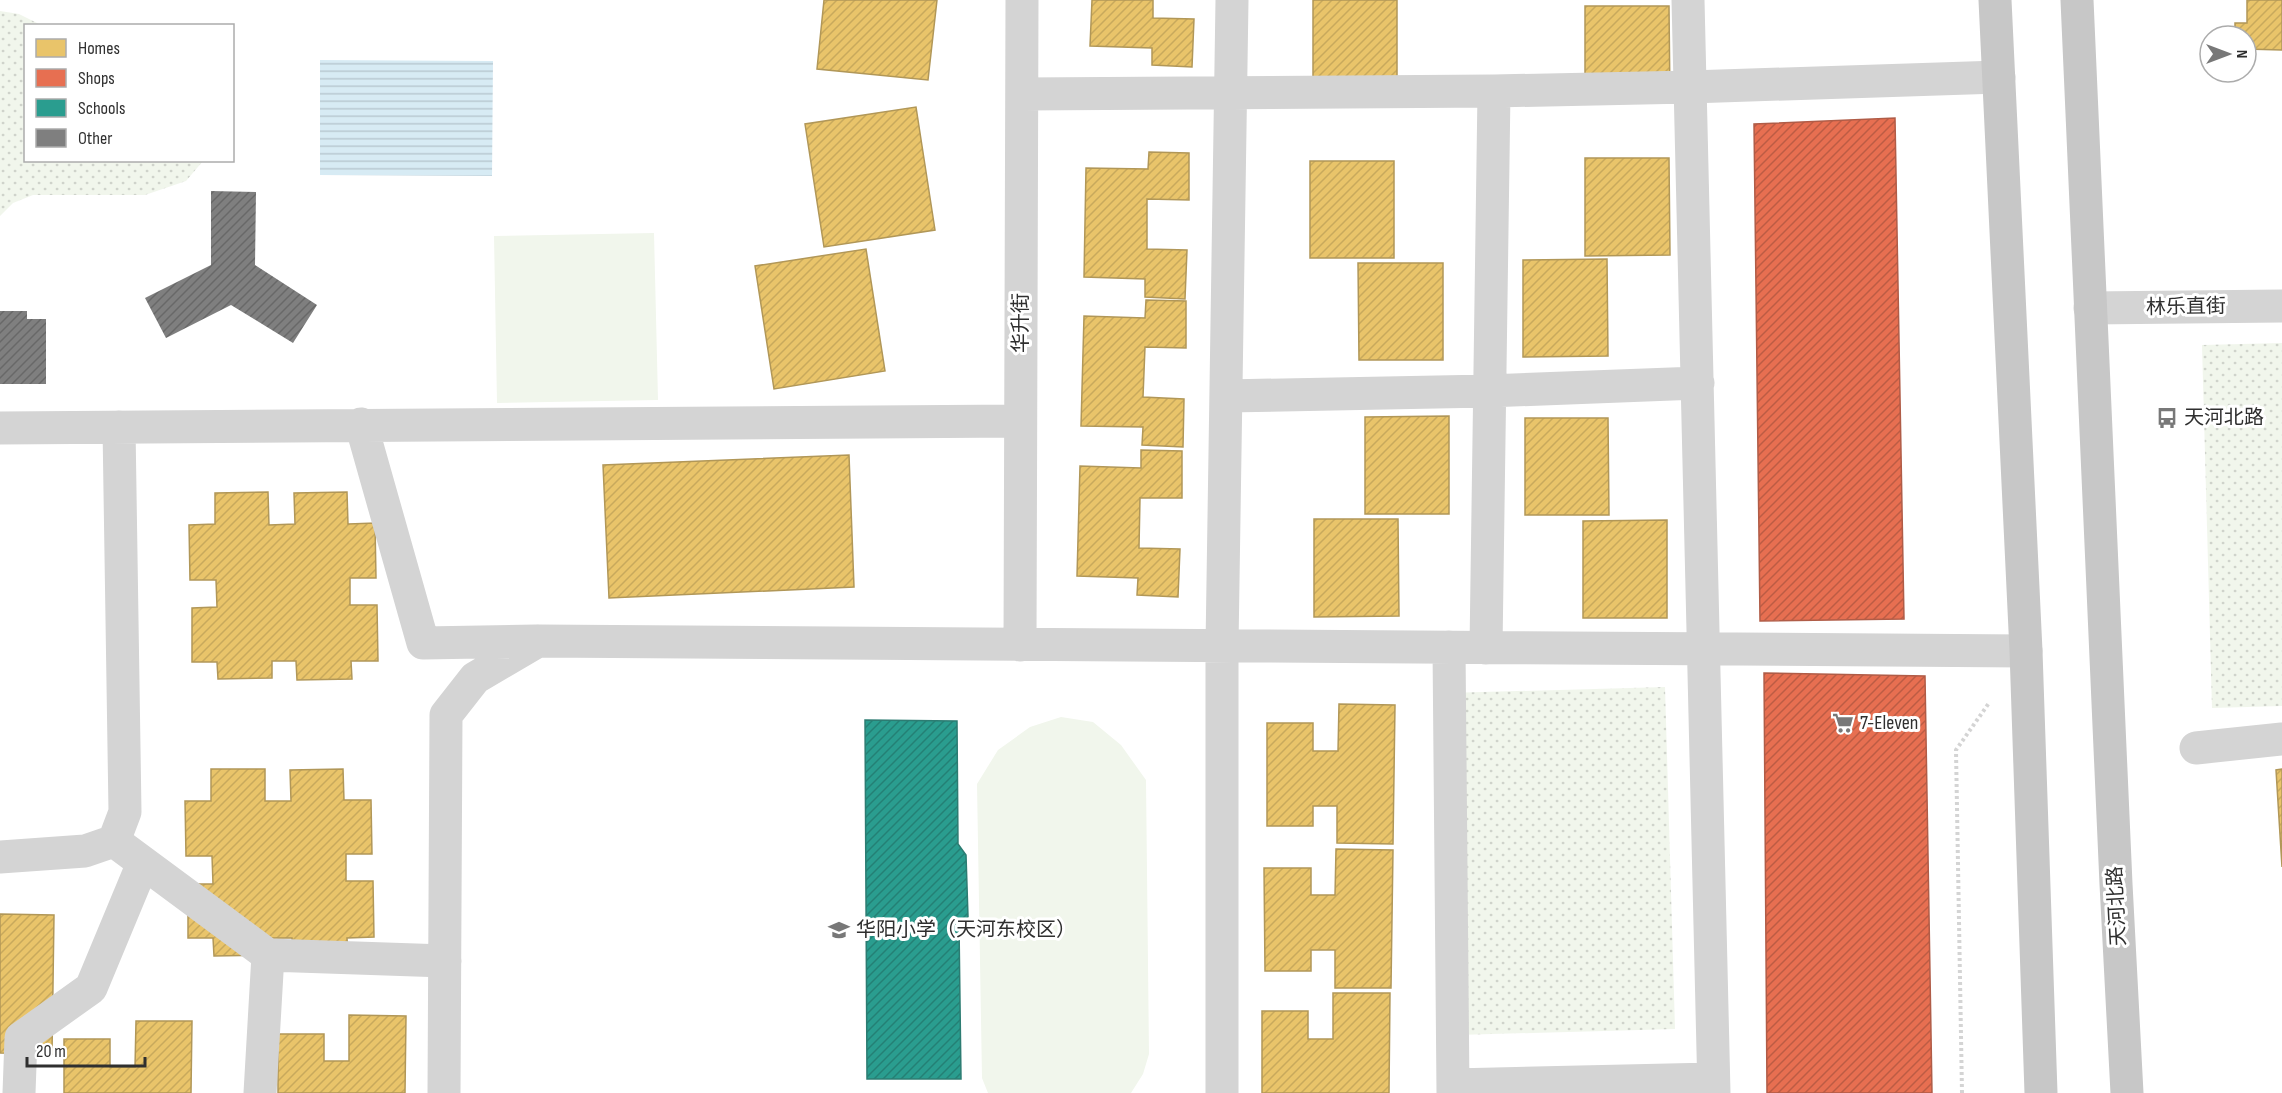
<svg xmlns="http://www.w3.org/2000/svg" width="2282" height="1093" viewBox="0 0 2282 1093" font-family="'Sofia Sans Condensed','Noto Sans SC',sans-serif">
<style>
.grass{fill:#f1f6ec}
.park{fill:url(#park-dots)}
.water{fill:url(#water-rules)}
.homes{fill:url(#homes-hatch);stroke:#b19758;stroke-width:1.5}
.shops{fill:url(#shops-hatch);stroke:#b05c47;stroke-width:1.5}
.schools{fill:url(#schools-hatch);stroke:#2c7c72;stroke-width:1.5}
.building{fill:url(#building-hatch)}
.lines{fill:none;stroke-linecap:round;stroke-linejoin:round}
.path{stroke:#d4d4d4;stroke-width:4;stroke-dasharray:3 3;stroke-linecap:butt}
.minor{stroke:#d4d4d4;stroke-width:33}
.major{stroke:#c7c7c7;stroke-width:33}
.labels{text-anchor:middle;dominant-baseline:central;stroke-width:6;stroke-linejoin:round;paint-order:stroke}
.street-label{font-size:20px;fill:#2f2f2f;stroke:#fff}
.poi-label{font-size:20px;fill:#2f2f2f;stroke:#fff;text-anchor:start}
</style>
<defs>
<pattern id="park-dots" width="8" height="8" patternUnits="userSpaceOnUse" patternTransform="scale(1.5)"><rect width="8" height="8" fill="#f1f6ec"/><path d="M2 2h.1M6 6h.1" fill="none" stroke="#cfd3cb" stroke-width="1.8" stroke-linecap="round"/></pattern>
<pattern id="water-rules" width="6" height="5" patternUnits="userSpaceOnUse" patternTransform="scale(1.5)"><rect width="6" height="5" fill="#d7ebf4"/><path d="M0 2.5h6" fill="none" stroke="#b9cad2"/></pattern>
<pattern id="homes-hatch" width="6" height="6" patternUnits="userSpaceOnUse" patternTransform="scale(1.5)"><rect width="6" height="6" fill="#e9c46a"/><path d="M-1 1l2-2M0 6l6-6M5 7l2-2" fill="none" stroke="#c8a95c"/></pattern>
<pattern id="shops-hatch" width="6" height="6" patternUnits="userSpaceOnUse" patternTransform="scale(1.5)"><rect width="6" height="6" fill="#e76f51"/><path d="M-1 1l2-2M0 6l6-6M5 7l2-2" fill="none" stroke="#bc5c44"/></pattern>
<pattern id="schools-hatch" width="6" height="6" patternUnits="userSpaceOnUse" patternTransform="scale(1.5)"><rect width="6" height="6" fill="#2a9d8f"/><path d="M-1 1l2-2M0 6l6-6M5 7l2-2" fill="none" stroke="#248075"/></pattern>
<pattern id="building-hatch" width="6" height="6" patternUnits="userSpaceOnUse" patternTransform="scale(1.5)"><rect width="6" height="6" fill="#7f7f7f"/><path d="M-1 1l2-2M0 6l6-6M5 7l2-2" fill="none" stroke="#686868"/></pattern>
</defs>
<rect width="100%" height="100%" fill="#fff"/>
<!-- grass -->
<path class="grass" d="M654 233 658 400 497 403 494 236Z
M1061 717 1093 722 1121 745 1146 780 1149 1054 1143 1074 1131 1093H988L982 1078 977 784 998 750 1030 727Z"/>
<!-- park -->
<path class="park" d="M0 11 19 14 39 24 75 25 26 26V160L203 161 186 181 145 195H33L13 203 0 216Z
M2282 343V706L2212 708 2202 345Z
M1665 687 1675 1029 1457 1035 1447 693Z"/>
<!-- water -->
<path class="water" d="M320 60 493 61 492 176 320 175Z"/>
<!-- homes -->
<path class="homes" d="M824 0H937L928 80 817 69Z
M1092 0H1153V18L1194 19 1192 67 1152 65V48L1090 46Z
M1313 0H1397V91H1313Z
M2247 0H2282V50L2246 49V36H2235V23H2247Z
M1585 6H1669L1670 103H1585Z
M916 107 935 230 824 247 805 124Z
M1149 152 1189 153V200L1147 199V249L1187 250 1185 299 1145 297V279L1084 277 1086 168 1148 169Z
M1585 158H1669L1670 255 1585 256Z
M1310 161H1394V258H1310Z
M866 249 885 371 774 389 755 266Z
M1607 259 1608 356 1523 357V260Z
M1358 263H1443V360H1359Z
M1146 300 1186 301V348L1145 347 1143 397 1184 399 1183 447 1142 445 1143 427 1081 426 1084 316 1145 318Z
M1449 416V514H1365V417Z
M1525 418H1608L1609 515H1525Z
M1141 450 1182 451V498H1140L1139 548 1180 549 1178 597 1137 595 1138 578 1077 576 1080 466 1141 468Z
M849 455 854 587 609 598 603 465Z
M268 492 269 525 295 524 294 493 347 492 348 524 375 523 376 578H350V605H377L378 661H351L352 679 297 680 296 661H272V678L218 679 217 662H192V608L217 607 216 580H190L189 525 215 524V493Z
M1314 519H1398L1399 616 1314 617Z
M1667 520V618H1583V521Z
M1907 694 1916 1093H1796L1793 983 1871 982 1870 911 1810 913 1808 841 1870 839 1869 793 1801 795 1798 697Z
M1339 704 1395 705 1393 844 1337 843V806H1313V826H1267V723H1313V751H1338Z
M211 769H265V801H291L290 770 343 769 344 800H371L372 854H346V881H373L374 937 347 938 348 955 293 956 292 938H268V955L214 956 213 938H188V884H213L212 856H186L185 801H211Z
M2282 769V867L2276 770Z
M1336 849 1393 850 1391 988H1335V950H1311V971H1265L1264 868H1311V895H1335Z
M0 914 54 915 52 1054 0 1053Z
M1333 993H1390L1389 1093H1262V1011H1308V1039H1333Z
M349 1015 406 1016 405 1093H278V1034H324V1061H349Z
M136 1021H192L191 1093H64V1039H110V1067H135Z"/>
<!-- shops -->
<path class="shops" d="M1895 118 1904 619 1760 621 1754 124Z
M1764 673 1925 676 1932 1093H1767Z"/>
<!-- schools -->
<path class="schools" d="M865 720 957 721 958 844 966 855 968 917 959 925 961 1079H867Z"/>
<!-- building -->
<path class="building" d="M211 191 256 192 255 265 317 305 293 343 231 305 166 338 145 298 211 265Z
M0 311H27V319H46V384H0Z"/>
<g class="lines">
<!-- path -->
<path class="path" d="M1962 1093 1956 750 1989 703"/>
<!-- minor -->
<path class="minor" d="M1688 0 1714 1093
M1022 94 1494 91 1690 87 1999 77
M2090 308 2282 306
M1226 396 1488 391 1698 383
M361 424 423 643 536 641
M0 428 1020 421
M1020 645 1022 0
M1449 647 1453 1093
M1486 648 1494 91
M2196 748 2282 739
M114 841 268 955 445 961
M0 857 85 851 114 841 125 812 119 427
M1453 1085 1713 1079
M19 1093 21 1038 91 988 143 863
M260 1093 268 955
M444 1093 446 715 475 678 538 641 2026 651
M1222 1093V646L1232 0"/>
<!-- major -->
<path class="major" d="M1995 0 2026 651 2041 1093
M2077 0 2116 884 2127 1093"/>
</g>
<!-- icons -->
<defs>
<symbol id="bus-bare" viewBox="-9 -9 18 18"><path d="M-5-6H5V4H4V6H2V4H-2V6H-4V4H-5ZM-3.5-4V0h7V-4ZM-3.5 1.2v1.5H-2V1.2ZM2 1.2v1.5H3.5V1.2Z" fill="#787878" stroke="#fff" stroke-width="2.5" paint-order="stroke"/></symbol>
<symbol id="supermarket-bare" viewBox="-9 -9 18 18"><path d="M-6-5.5h2.5l.6 2H6L4.5 2H-2.5L-4.4-4H-6ZM-1.5 3.2a1.3 1.3 0 1 0 .1 0ZM3 3.2a1.3 1.3 0 1 0 .1 0Z" fill="#787878" stroke="#fff" stroke-width="2.5" paint-order="stroke"/></symbol>
<symbol id="school-bare" viewBox="-9 -9 18 18"><path d="M0-5L7-2L0 1L-7-2ZM-4 1L0 2.5L4 1V4Q0 6-4 4Z" fill="#787878" stroke="#fff" stroke-width="2.5" paint-order="stroke"/></symbol>
</defs>
<g fill-rule="evenodd">
<use href="#bus-bare" x="2152" y="403" width="30" height="30"/>
<use href="#supermarket-bare" x="1828" y="708" width="30" height="30"/>
<use href="#school-bare" x="824" y="915" width="30" height="30"/>
</g>
<g class="labels">
<!-- street labels -->
<g class="street-label">
<text transform="translate(2186 307) rotate(-1)">林乐直街</text>
<text transform="translate(1021 323) rotate(-90)">华升街</text>
<text transform="translate(2117 906) rotate(-93)">天河北路</text>
</g>
<!-- poi labels -->
<g class="poi-label">
<text x="2184" y="418">天河北路</text>
<text x="1860" y="723">7-Eleven</text>
<text x="856" y="930">华阳小学（天河东校区）</text>
</g>
</g>
<!-- legend -->
<rect x="24" y="24" width="210" height="138" fill="#ffffff" stroke="#acacac" stroke-width="1.5"/>
<rect x="36" y="39" width="30" height="18" fill="#e9c46a" stroke="#acacac" stroke-width="1.5"/>
<text x="78" y="54" font-size="18" fill="#2f2f2f">Homes</text>
<rect x="36" y="69" width="30" height="18" fill="#e76f51" stroke="#acacac" stroke-width="1.5"/>
<text x="78" y="84" font-size="18" fill="#2f2f2f">Shops</text>
<rect x="36" y="99" width="30" height="18" fill="#2a9d8f" stroke="#acacac" stroke-width="1.5"/>
<text x="78" y="114" font-size="18" fill="#2f2f2f">Schools</text>
<rect x="36" y="129" width="30" height="18" fill="#7f7f7f" stroke="#acacac" stroke-width="1.5"/>
<text x="78" y="144" font-size="18" fill="#2f2f2f">Other</text>
<!-- north arrow -->
<g transform="translate(2228 54) rotate(90)"><circle r="28" fill="#ffffff" stroke="#acacac" stroke-width="1.5"/>
<path d="M0-4.5L10 22L0 15L-10 22Z" fill="#787878"/>
<text y="-9" font-size="16" font-weight="bold" text-anchor="middle" fill="#2f2f2f">N</text>
</g>
<!-- scale -->
<path d="M27 1057v9h118v-9" fill="none" stroke="#2f2f2f" stroke-width="3"/>
<text x="36" y="1057" font-size="18" fill="#2f2f2f" stroke="#ffffff" stroke-width="4.5" paint-order="stroke">20 m</text>
</svg>
